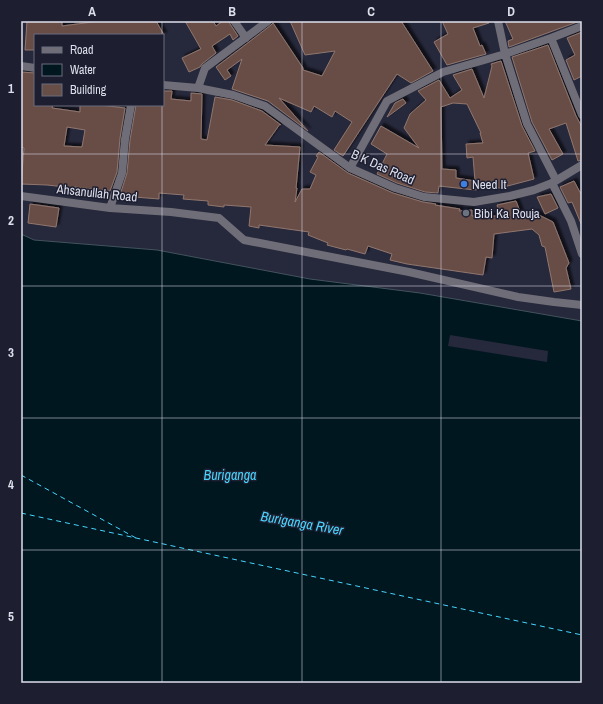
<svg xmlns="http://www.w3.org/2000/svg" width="603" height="704" viewBox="0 0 603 704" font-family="'Archivo Narrow',sans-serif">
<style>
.water{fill:#001720;stroke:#43535d}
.pier{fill:#26283b}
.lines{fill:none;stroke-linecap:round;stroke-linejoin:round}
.ferry{stroke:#47d5fe;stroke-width:1;stroke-dasharray:5 4;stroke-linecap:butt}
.building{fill:#674e47;stroke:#90766e;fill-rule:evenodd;filter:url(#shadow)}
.minor{stroke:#6f6e78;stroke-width:8}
.tertiary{stroke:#6f6e78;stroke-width:8}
.grid{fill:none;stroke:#dedfec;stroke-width:1;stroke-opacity:0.55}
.shop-dot{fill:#3f7fe0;stroke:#1d1f31;stroke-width:1.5}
.worship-dot{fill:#6b7280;stroke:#1d1f31;stroke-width:1.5}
.labels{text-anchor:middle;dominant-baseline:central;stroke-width:3;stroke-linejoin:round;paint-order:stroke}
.street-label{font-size:13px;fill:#dedfec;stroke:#1d1f31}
.poi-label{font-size:13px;fill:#dedfec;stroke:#1d1f31;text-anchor:start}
.water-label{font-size:14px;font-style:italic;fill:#47d5fe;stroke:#1d1f31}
.neatline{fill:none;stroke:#dedfec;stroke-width:1.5}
.grid-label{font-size:13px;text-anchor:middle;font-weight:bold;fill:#dedfec}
</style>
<defs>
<filter id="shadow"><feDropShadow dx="3" dy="-3" stdDeviation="1" flood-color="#0009"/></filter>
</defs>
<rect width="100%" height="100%" fill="#26283b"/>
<!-- water -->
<path class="water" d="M21 234 34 240 157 250 310 279 420 293 582 321V683H21Z"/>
<!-- pier -->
<path class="pier" d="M450 335 548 351 547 362 448 346Z"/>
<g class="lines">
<!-- ferry -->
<path class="ferry" d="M21 475 136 538
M21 513 582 635"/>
</g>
<!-- building -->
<path class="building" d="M27 21H62V26L100 21H156L164 35H35V50H25Z
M185 21H213L216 26 223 21H229L230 24 238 36 233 40 230 34 212 46 216 53 202 64 200 67 189 72 182 58 201 49Z
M290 21H401L433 71 411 83 397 74 343 156 334 150 352 122 335 111 332 117 314 106 311 112 279 98 308 131 268 101 232 89 242 59 227 70 231 76 225 80 216 67 249 42 271 25 273 23 303 68V70L322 76 335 51 305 55Z
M442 21H489V23L473 28 480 46 482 45 486 54 447 65 434 42 448 34Z
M505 21H580L509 47 508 41 513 39Z
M582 32V76L574 80 566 60 575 55 567 38Z
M548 45 576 116 582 127V160L578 161 566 123 549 129 563 154 552 160 532 122 512 57Z
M501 61 522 126 535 151 528 153 534 179 500 188 489 187 475 190 439 186 438 193 425 192 397 183 377 174 387 154 371 144 381 126 419 148 404 128 410 114 426 100 418 91 439 80 450 98 462 90 453 75 472 69 484 98 492 66 491 64ZM453 103 467 104 481 133H480L483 143 466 144 467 158 473 157 475 181 456 178V170L442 169 441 107Z
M21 72 35 73V105H53L52 108 80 112V105H100L125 108 120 138 117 172 110 191 74 187V188L47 185 21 184 24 148 21 147ZM67 127 85 130 82 147 64 146Z
M163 91H172L171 99 191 101V93L202 94 201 139 207 140 215 97 232 100 262 111 281 125 280 124 265 145 300 147 296 188H297L295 202 302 189H310L316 175 310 172 318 157 316 156 319 152 348 173 393 193 423 202 436 204 435 205 460 209 459 211 472 210V216H500L497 205 516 201 522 217 535 213 553 222 569 263 566 268 571 289 554 292 545 247 542 246 539 235 532 229 494 234 492 258 486 257 483 275 407 264 390 260 392 254 368 246 365 254 347 249 346 250 327 245 328 243 308 235 309 232 259 225V228L249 226 251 207 224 205V207L208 205V201L183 199 184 195 159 193V199L122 196 123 192H121L127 173 130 140 136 105H163Z
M403 99 406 103 387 117 395 103Z
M574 181 582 196V226L572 202 568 203 560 187Z
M551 194 558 208 545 214 537 197Z
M30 204 59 208 56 227 28 223Z"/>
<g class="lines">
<!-- minor -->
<path class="minor" d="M234 21 246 38
M498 21 505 54 527 124 556 180
M551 38 582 115
M198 88 205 68 268 21
M350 168 387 101 443 72 505 54 551 38 582 26
M552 183 571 221 582 254
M21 196 110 208 171 212 219 218 244 240 409 272 518 297 554 302 582 305
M110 208 122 173 125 139 131 105"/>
<!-- tertiary -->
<path class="tertiary" d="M21 66 35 68
M163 85 198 88 233 95 265 106 350 168 395 188 424 197 474 202 510 196 534 190 552 183 582 165"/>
</g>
<!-- grid -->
<path class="grid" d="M162 21V35M302 21V683M441 21V683M162 105V683M21 154H582M21 286H582M21 418H582M21 550H582"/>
<!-- markers -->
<circle class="shop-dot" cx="464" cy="184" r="4"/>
<circle class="worship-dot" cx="466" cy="213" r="4"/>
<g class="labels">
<!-- street labels -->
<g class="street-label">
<text transform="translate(383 167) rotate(24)">B K Das Road</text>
<text transform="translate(97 193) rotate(6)">Ahsanullah Road</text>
</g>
<!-- poi labels -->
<g class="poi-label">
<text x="472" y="184">Need It</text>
<text x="474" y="213">Bibi Ka Rouja</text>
</g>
<!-- water labels -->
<g class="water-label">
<text x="230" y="475">Buriganga</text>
<text transform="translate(302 523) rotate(10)">Buriganga River</text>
</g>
</g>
<!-- border -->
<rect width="603" height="704" fill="none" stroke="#1d1f31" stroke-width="44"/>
<!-- legend -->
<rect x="34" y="34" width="130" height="72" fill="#1d1f31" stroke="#6a6c7c"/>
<rect x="42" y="47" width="20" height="6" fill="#6f6e78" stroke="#6a6c7c"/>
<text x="70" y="54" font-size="12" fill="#dedfec">Road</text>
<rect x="42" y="64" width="20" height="12" fill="#001720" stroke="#6a6c7c"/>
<text x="70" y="74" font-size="12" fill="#dedfec">Water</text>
<rect x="42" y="84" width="20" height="12" fill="#674e47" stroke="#6a6c7c"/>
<text x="70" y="94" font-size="12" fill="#dedfec">Building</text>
<rect x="22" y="22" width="559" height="660" class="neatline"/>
<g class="grid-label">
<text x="92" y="16">A</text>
<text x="232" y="16">B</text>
<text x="371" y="16">C</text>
<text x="511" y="16">D</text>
<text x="11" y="93">1</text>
<text x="11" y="225">2</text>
<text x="11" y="357">3</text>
<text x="11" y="489">4</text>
<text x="11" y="621">5</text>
</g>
</svg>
